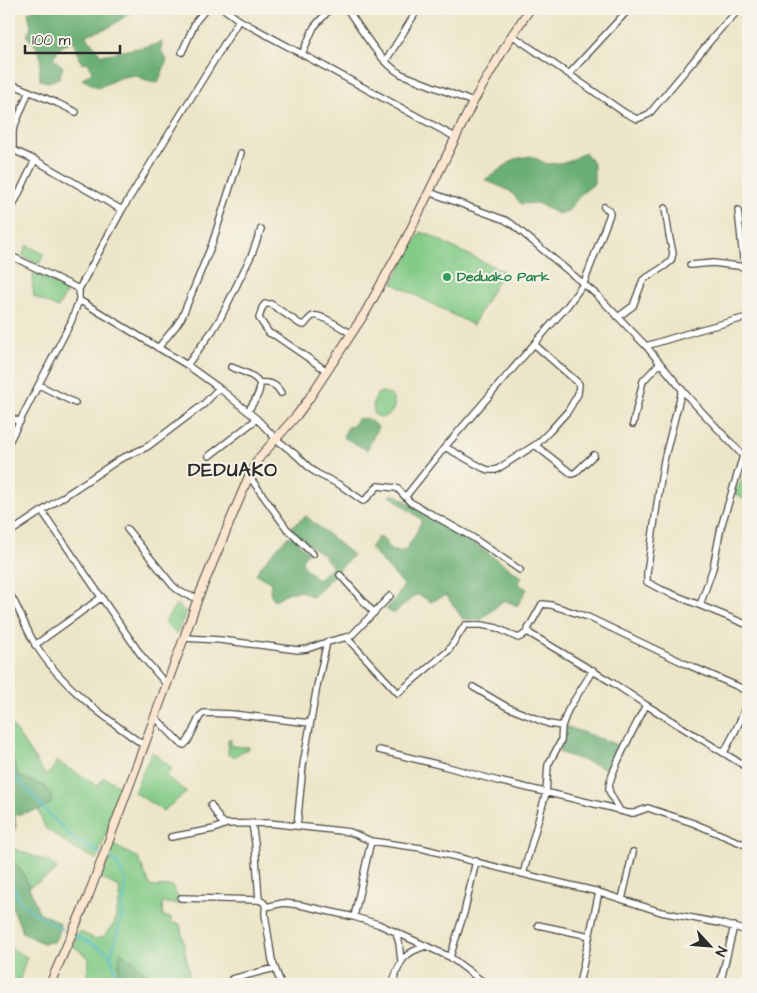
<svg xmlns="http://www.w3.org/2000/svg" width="757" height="993" viewBox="0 0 757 993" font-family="'Architects Daughter',sans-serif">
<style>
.green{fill:#83cb87;stroke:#577b59}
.forest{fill:#6aaf74;stroke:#4a6d50}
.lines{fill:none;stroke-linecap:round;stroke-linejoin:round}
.stream{stroke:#4ebbc7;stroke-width:2}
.street-casing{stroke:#484742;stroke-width:8}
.secondary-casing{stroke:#484742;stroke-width:10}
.street{stroke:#fff;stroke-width:5.5}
.secondary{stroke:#fbe5cf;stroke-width:8}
.leisure-dot{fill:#2e9e5b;stroke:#f7f3e8;stroke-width:2}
.labels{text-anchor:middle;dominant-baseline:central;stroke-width:4;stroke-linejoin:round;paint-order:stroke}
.leisure-label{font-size:14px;font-weight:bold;fill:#27864d;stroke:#f7f3e8;text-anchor:start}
.district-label{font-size:19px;font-weight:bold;letter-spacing:1px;fill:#2b2b2b;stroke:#f7f3e8}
</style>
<rect width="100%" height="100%" fill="#f7f3e8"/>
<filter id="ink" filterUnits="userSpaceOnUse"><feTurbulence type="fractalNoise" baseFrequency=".02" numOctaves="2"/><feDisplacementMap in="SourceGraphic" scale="10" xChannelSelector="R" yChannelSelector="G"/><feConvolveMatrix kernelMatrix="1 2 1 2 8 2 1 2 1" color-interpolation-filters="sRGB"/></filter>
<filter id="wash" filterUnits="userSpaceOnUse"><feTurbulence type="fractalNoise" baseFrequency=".0096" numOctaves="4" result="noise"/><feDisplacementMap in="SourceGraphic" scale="20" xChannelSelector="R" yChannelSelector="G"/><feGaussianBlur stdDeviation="1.12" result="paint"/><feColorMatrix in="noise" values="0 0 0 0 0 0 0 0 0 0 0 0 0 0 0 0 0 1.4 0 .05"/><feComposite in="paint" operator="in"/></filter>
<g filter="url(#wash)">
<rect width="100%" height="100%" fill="#ece5c7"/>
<!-- green -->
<path class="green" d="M421 232 426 234 427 233 452 247 503 271 473 325 392 283Z
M27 245 44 254 39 264 22 256Z
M34 273 68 290 58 308 34 297 32 281Z
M383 392C387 393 392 395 393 399 398 410 386 423 374 414L373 403 378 393Z
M747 471 748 472V502L734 493Z
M176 604 186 612 177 634 164 623Z
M9 721 46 776 54 767 56 761 98 786 104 777 123 788 97 859 78 851 45 828 38 810 51 803 45 786 18 776 12 757 9 753Z
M228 739H231V746L249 747V749L245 750 233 757 231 755H228Z
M152 752 172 768 166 776 187 792 163 811 134 792Z
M113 845 138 858 151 887 172 886 181 904 162 903 163 916 171 918 172 923 180 924 190 978 168 981 169 984H147L149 976 121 952 118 974 122 984H84L86 980 89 958 72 945 79 931 95 939 103 937 114 924 120 898 119 887 101 878Z
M9 847 49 862 58 869 54 873 29 887 24 875 10 856 9 857Z
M9 947 27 957 19 982 17 984H9Z"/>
<!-- forest -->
<path class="forest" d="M34 9H133L134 10 110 27 86 35 101 55 154 45 162 41 161 51 167 60 158 83 148 81 135 75 119 78 98 88 82 79 92 72 88 62 82 64 73 40 61 47 53 58 63 67 59 78 48 82 40 80C38 71 43 60 39 52 37 46 30 41 27 36L31 26 28 12Z
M585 152 594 165V184L581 194 568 211 558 214 537 203 521 204 510 191 485 180 515 159 531 156 547 164 568 162Z
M367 418 378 427 367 450 343 437 348 426 352 427 357 419Z
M389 495H397L454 534 465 537 522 577 518 584 527 589 517 606 504 600 481 620 463 619 446 595 431 602 421 596 415 595 394 614 386 609 395 600 404 585 370 548 378 537 385 540 391 551H405L414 537 422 520Z
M306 516 353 555 313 597 300 591 287 593 274 601 270 592 271 583 256 574 262 565 287 537H293L308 552 302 560 304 567 318 580 332 566 322 554 291 532V527Z
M565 726 618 745 608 769 558 752 563 742Z
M9 753 12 757 18 776 44 786 52 797 51 803 38 810 15 815 16 827 9 840Z
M10 856 24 875 39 912 60 923 58 935 54 942 43 943 23 933 9 899V857Z
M120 952 136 963 149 976 147 984H122L118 974Z"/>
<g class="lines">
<!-- stream -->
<path class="stream" d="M9 758 13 774 9 785
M13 774 45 810 75 840 100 853
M108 856 116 862 126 880 122 915 111 956
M9 877 20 902 37 915 62 929
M74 935 102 949 111 956 119 984"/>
</g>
</g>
<g filter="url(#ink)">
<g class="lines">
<defs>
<path id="street" d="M224 9 239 20
M347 9C361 29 380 62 401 74L473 102
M512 35 625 113 637 119 649 114 722 27 740 9
M182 52 196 21 206 9
M302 54 314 27 330 9
M385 62 418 9
M569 74 629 9
M9 83 57 103 76 112
M9 148 35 160 122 210 239 20 455 137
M13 149V130L29 91
M429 192 505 220 512 224 597 295 646 346 689 398 748 461
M738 210 743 258 748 270
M9 214 35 160
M9 255 79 289
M690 265 713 263 746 267
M79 300 187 365 219 388 257 419 276 439 295 454 312 470 318 474 340 485 363 501 365 500 378 486 396 488 398 489 410 502 447 523 472 537 520 570
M618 317 633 306 643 280 665 266 671 261 673 253 669 235 665 208
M646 346 702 329 748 317
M158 348 176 326 182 317 212 244 241 153
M187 365 213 330 221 317 252 254 261 229
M231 367C263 379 268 382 248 411
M327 371 276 336 269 333 259 318 262 308 265 304H271L300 324 304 325C307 322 310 317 313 316 321 313 344 330 352 334
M260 383C270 382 276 384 281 393
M39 385 75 403
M682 390 664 460 659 491 647 573V582L660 589 748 625
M9 417 20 422
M633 424 643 381 660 363
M9 442 71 322 79 300V289L122 210
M535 445 572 474 575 473 594 455
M445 447 483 468 488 470H496L538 443 550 431 568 411 578 394 579 384 576 381 534 344
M209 456 257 419
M249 476 287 529 313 554
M406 496 445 447 568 305 584 283 610 214 609 210 604 207
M42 511 141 655 167 685
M127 529 173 586C180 593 188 596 198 598
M9 533 120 459 147 447 204 404 219 388
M340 575 374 613
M9 593C20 609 25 628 35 644 62 687 104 717 145 746
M700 605 713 568 721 527 743 456
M184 638 220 640 298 650 307 649 327 642 351 636 390 596
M347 638 398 693 448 651 465 625H482L497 628 518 638 522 636 528 631
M35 645 102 597
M473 687 507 707 549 724 562 726
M748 693 739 687 686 664 588 617 551 605 542 604 528 629 529 633 613 683 646 705 748 768
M155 717 179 742 184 745 188 741 200 716 204 713 232 714 310 723
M379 750 444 766 498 781 608 807 627 813H634L648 808 693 823 748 846
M724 753C733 734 747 713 748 691
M211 805 220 820 226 824 269 823 350 832 371 841 421 848 523 874 599 892 661 912 719 923 748 931
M620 811C617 805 611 797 609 790 607 776 639 720 646 705
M252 823 255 843 259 900
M297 826 303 765 317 686 327 642
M171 837 214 829 226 824
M523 874 546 793 548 765 561 741 562 726 568 710 593 670
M181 898 259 900C268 904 265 906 265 914L272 960 281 984
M622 899 633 852
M266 907 283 903 300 905 354 917 378 924 450 957 486 984
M354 917 371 841
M538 925 590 936
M396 933 399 943 401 961
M450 957 464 913 476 861
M232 979 275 968
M392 984C401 961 401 954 426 946
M579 984 599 892
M720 984 734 926"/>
<path id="secondary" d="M50 984 88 897 184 638 198 598 249 476 259 458 297 415 308 400 365 313 406 239 473 102 512 35 530 9"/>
</defs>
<!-- street casing -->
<use href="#street" class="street-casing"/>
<!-- secondary casing -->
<use href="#secondary" class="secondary-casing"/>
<!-- street -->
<use href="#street" class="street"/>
<!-- secondary -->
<use href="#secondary" class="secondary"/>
</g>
</g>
<!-- markers -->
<circle class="leisure-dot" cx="447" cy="277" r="5"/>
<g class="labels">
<!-- leisure labels -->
<g class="leisure-label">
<text x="457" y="277">Deduako Park</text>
</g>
<!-- district labels -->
<g class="district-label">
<text x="233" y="470">DEDUAKO</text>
</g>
</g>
<!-- margin -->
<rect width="757" height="993" fill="none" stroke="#f7f3e8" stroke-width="30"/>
<!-- north arrow -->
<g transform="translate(710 946) rotate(116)" stroke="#f7f3e8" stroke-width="4" paint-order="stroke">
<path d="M0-4L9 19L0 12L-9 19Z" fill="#2b2b2b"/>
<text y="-8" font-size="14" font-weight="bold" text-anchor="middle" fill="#2b2b2b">N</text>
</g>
<!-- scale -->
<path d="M25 45v8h95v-8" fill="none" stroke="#2b2b2b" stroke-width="2.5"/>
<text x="32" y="45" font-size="15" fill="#2b2b2b" stroke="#f7f3e8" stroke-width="4" paint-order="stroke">100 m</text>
</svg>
